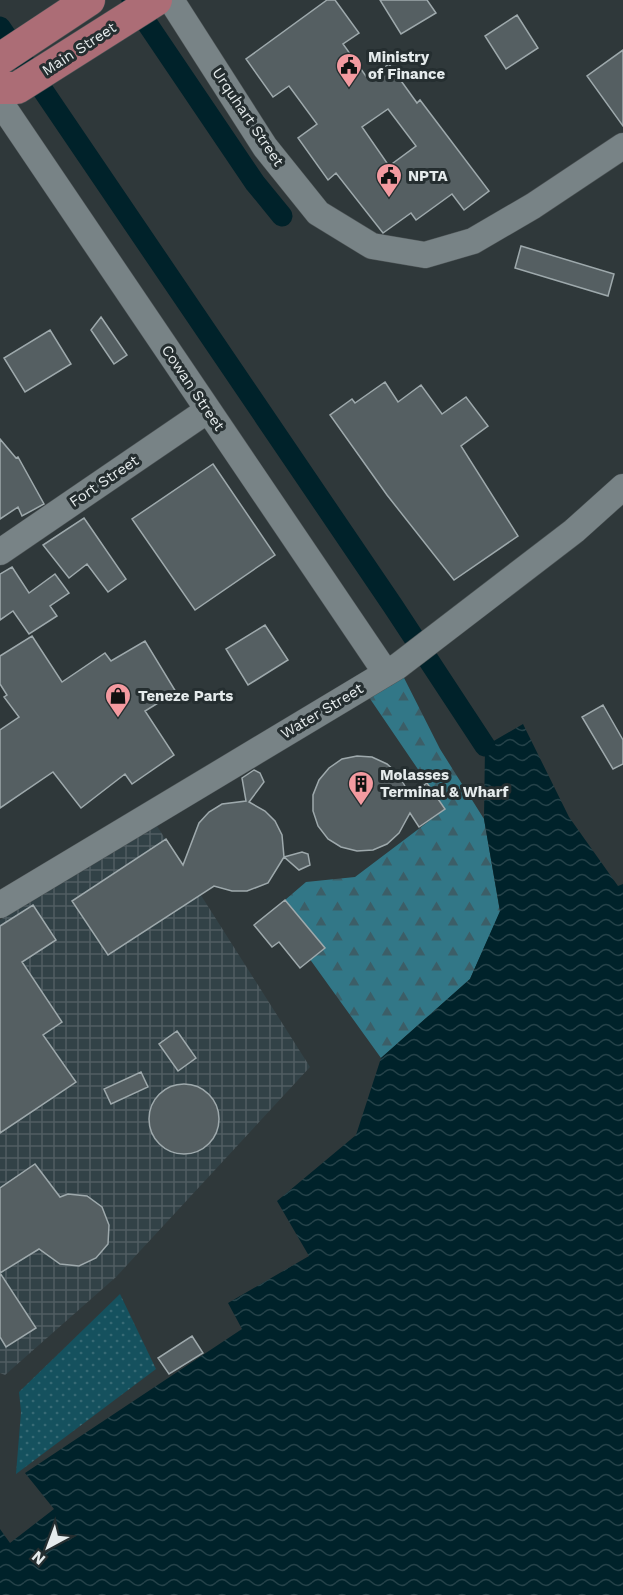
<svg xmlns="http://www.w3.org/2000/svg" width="623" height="1595" viewBox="0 0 623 1595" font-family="'Work Sans',sans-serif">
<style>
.industrial{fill:url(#industrial-grid)}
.grass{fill:url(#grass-dots)}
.forest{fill:url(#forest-firs)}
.water{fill:url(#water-waves)}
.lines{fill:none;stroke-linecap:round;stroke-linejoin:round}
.canal{stroke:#00222a;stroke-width:21}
.building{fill:#555f62;stroke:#9ea9ac;stroke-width:1.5;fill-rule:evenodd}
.minor-casing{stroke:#4d5456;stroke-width:27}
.major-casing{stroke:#4d5456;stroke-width:33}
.minor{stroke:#788386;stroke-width:26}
.major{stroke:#ac6d76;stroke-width:32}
.labels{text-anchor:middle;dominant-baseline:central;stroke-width:6;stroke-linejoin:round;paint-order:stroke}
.street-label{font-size:15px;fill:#e5ebec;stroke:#252e30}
.poi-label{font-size:15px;font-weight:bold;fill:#e5ebec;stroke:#252e30;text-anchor:start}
</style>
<defs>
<pattern id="industrial-grid" width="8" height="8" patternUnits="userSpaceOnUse" patternTransform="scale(1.5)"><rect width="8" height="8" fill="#324247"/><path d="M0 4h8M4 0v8" fill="none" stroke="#505d62"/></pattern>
<pattern id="grass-dots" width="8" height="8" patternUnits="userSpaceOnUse" patternTransform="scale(1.5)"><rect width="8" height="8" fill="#15515e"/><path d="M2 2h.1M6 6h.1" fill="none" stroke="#376a75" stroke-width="1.8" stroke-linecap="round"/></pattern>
<pattern id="forest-firs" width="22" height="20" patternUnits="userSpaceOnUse" patternTransform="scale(1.5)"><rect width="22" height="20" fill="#327787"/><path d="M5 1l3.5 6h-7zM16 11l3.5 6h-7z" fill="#3c5e67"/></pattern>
<pattern id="water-waves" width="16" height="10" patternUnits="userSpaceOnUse" patternTransform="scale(1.5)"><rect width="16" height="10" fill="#00222a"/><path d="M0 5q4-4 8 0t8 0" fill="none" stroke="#254249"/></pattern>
</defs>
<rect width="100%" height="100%" fill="#2f383a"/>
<!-- industrial -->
<path class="industrial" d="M157 826 310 1067 116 1277 5 1375 0 1373V920Z"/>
<!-- grass -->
<path class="grass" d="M120 1294 156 1369 16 1474 21 1412 19 1392Z"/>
<!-- forest -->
<path class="forest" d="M398 666 440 749 484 819 500 912 470 979 381 1058 309 958 325 948 285 900 306 882 355 877 445 809 362 687Z"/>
<!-- water -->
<path class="water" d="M523 724 569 817 618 886 623 884V1595H0V1529L10 1543 54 1509 25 1473 242 1329 228 1303 309 1256 277 1201 356 1135 381 1058 470 979 500 911 484 819 485 746Z"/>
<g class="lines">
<!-- canal -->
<path class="canal" d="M132 1 255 183 282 216
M0 27 393 606 485 746"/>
</g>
<!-- building -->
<path class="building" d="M327 0H335L359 33 343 44 368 79 389 64 417 103 420 100 489 191 464 210 452 194 416 220 411 213 383 233 336 173 328 180 298 138 317 124 289 86 273 97 246 59ZM388 109 416 146 389 166 362 127Z
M380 0H427L436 13 401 34Z
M517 15 538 48 506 69 485 36Z
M623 50V126L587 76Z
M521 246 614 274 608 296 515 268Z
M101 317 127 355 114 364 91 330Z
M50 330 71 364 25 392 4 358Z
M385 382 398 402 421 385 442 414 466 397 488 426 461 446 518 536 454 580 387 495 330 415 352 399 355 403Z
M0 439 16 458 18 457 44 504 22 516 18 507 0 519Z
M213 464 275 555 195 610 132 519Z
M84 518 126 579 108 592 87 564 69 578 43 545Z
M12 567 29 593 55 574 69 593 50 606 57 616 29 634 13 611 0 620V574Z
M265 625 288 660 248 685 226 649Z
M32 636 62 682 105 653 111 661 145 641 176 692 145 711 174 755 132 784 125 774 81 808 53 772 0 808V730L19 717 4 697 7 695 0 684V656Z
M603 705 623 740V764L613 769 582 717Z
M357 756 372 757 387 764 398 774 410 795 427 783 445 809 419 827 410 813 399 833 387 844 373 850 357 851 341 847 328 839 318 826 313 811V795L319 780 329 768 342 759Z
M254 770 260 773 264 782 249 802 265 811 275 821 282 835 284 857 302 852 308 854 310 865 299 870 284 857 268 883 247 891H232L214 886 108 955 72 901 166 839 183 865 199 823 209 812 222 804 246 801 242 778Z
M285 900 325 948 300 968 279 942 272 947 254 925Z
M33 905 56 940 22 962 62 1022 43 1035 76 1082 0 1133V926Z
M177 1031 196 1058 178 1071 159 1044Z
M141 1072 148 1087 111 1104 104 1089Z
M149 1119a35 35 0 1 1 70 0a35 35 0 1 1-70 0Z
M35 1164 60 1197 68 1194 87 1196 102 1207 109 1225 108 1244 96 1258 79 1266 60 1264 39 1249 0 1273 36 1328 6 1347 0 1337V1188Z
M192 1336 203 1353 169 1374 158 1358Z"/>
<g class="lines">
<defs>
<path id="minor" d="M171 0 265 147 318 213 372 246 425 255 473 241 533 206 623 146
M0 102 386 673
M0 552 208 410
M0 905 398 666 574 531 623 487"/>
<path id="major" d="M0 59 89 0
M0 88H17L156 0"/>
</defs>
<!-- minor casing -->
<use href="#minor" class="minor-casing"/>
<!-- major casing -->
<use href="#major" class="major-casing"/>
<!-- minor -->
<use href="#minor" class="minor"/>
<!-- major -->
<use href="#major" class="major"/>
</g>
<!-- icons -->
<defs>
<symbol id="civic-pin" viewBox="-11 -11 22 30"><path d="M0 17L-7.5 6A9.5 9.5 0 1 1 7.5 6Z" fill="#f49aa0" stroke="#252e30"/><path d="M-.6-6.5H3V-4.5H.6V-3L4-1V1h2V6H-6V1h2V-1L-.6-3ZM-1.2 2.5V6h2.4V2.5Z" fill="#111"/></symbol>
<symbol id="shop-pin" viewBox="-11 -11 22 30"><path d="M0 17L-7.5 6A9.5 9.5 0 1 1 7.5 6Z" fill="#f49aa0" stroke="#252e30"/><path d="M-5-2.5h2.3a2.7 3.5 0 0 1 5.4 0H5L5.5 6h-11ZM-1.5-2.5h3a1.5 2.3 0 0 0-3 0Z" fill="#111"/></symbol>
<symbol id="building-pin" viewBox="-11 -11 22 30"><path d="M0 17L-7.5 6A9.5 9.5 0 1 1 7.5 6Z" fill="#f49aa0" stroke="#252e30"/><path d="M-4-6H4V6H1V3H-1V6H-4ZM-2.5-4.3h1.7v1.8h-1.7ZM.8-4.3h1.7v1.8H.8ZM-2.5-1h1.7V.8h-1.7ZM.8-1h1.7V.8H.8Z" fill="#111"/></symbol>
</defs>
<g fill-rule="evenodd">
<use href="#civic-pin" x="334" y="51" width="30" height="40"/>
<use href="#civic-pin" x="374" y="161" width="30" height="40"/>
<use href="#shop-pin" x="103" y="681" width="30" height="40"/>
<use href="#building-pin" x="346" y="769" width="30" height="40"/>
</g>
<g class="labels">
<!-- street labels -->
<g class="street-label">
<text transform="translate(79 49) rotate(-33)">Main Street</text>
<text transform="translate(248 117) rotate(56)">Urquhart Street</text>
<text transform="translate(193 388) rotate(56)">Cowan Street</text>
<text transform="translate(104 481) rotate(-34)">Fort Street</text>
<text transform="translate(322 711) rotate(-31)">Water Street</text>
</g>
<!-- poi labels -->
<g class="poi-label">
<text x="368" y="57">Ministry<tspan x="368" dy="17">of Finance</tspan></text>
<text x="408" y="176">NPTA</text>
<text x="138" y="696">Teneze Parts</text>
<text x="380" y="775">Molasses<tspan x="380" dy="17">Terminal &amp; Wharf</tspan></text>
</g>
</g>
<!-- north arrow -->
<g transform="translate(48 1547) rotate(221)" stroke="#252e30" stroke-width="4.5" paint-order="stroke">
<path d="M0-4.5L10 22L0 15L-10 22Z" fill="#e5ebec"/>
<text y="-9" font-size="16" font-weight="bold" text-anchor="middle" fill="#e5ebec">N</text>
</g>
</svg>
